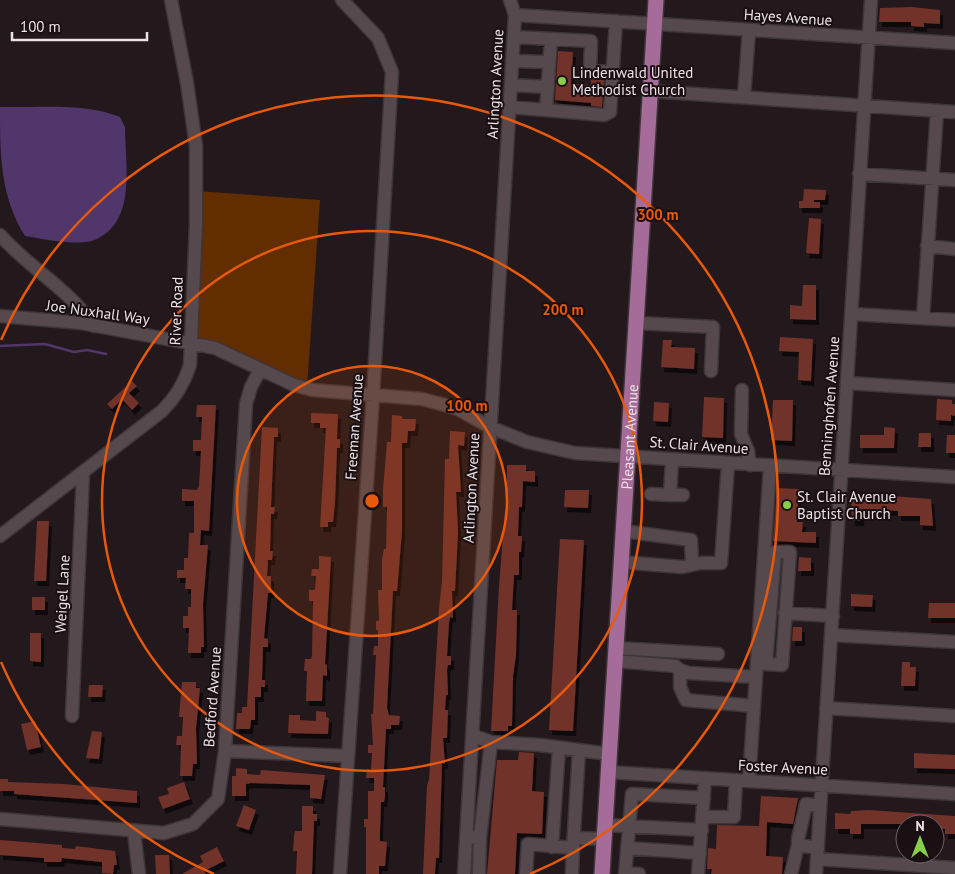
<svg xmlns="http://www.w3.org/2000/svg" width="955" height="874" viewBox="0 0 955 874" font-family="'PT Sans',sans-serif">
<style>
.green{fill:#612d01}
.water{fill:#51366b}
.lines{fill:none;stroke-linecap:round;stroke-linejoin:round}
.stream{stroke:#51366b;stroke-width:2.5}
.building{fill:#71312c;filter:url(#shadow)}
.minor-casing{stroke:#3d3537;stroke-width:15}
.major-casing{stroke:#3d3537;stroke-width:18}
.minor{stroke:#56494d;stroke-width:12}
.major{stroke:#a56b99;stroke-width:15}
.ring{fill:none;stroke:#e8590c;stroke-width:2.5}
.poi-dot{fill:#87cf4a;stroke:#1a0f12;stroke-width:2}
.labels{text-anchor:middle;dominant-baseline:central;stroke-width:4;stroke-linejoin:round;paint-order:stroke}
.street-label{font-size:15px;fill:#ebe2e5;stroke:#1a0f12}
.poi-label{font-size:15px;fill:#ebe2e5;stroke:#1a0f12;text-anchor:start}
.centre{fill:#e8590c;stroke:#1a0f12;stroke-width:2.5}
.ring-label{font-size:15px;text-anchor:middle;font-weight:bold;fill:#e8590c;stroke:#1a0f12;stroke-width:4;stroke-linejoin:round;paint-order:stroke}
</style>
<defs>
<filter id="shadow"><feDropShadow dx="3" dy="5" stdDeviation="0" flood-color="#0009"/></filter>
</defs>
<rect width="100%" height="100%" fill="#23181b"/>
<!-- green -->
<path class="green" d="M197 191 320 200 307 389 191 343Z"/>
<!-- water -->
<path class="water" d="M0 107C38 108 85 102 120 117L125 127C125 163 137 220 97 239 81 247 42 239 25 236 0 196 0 154 0 107Z"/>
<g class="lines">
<!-- stream -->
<path class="stream" d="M0 346 45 344 74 352 87 350 106 354"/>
</g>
<!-- building -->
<path class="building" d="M912 7 940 10V24L924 23V27L911 26V22H879L880 8Z
M558 51 573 52 571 84 591 85V79L604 80 602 107 591 106V103L555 100Z
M804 189 826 190 825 200H814V202H820V208H799V201H803Z
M809 218 821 219 819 254 806 253Z
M803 285H816V320L790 319V305L802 306Z
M780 337 813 339 811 381 798 380 799 352 779 351Z
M663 340H672L671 347 695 348 694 369 661 367Z
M132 381 137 386 129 393 139 403 132 410 122 399 112 409 107 404Z
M704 397 724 398 723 438 702 437Z
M937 399 952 400V404H955V416L951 415V421L936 420Z
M773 400H793L792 441 771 440Z
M654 402 669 403 668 422 653 421Z
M197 405H216L209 531 201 530 200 545H208L203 604 204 647H201V653H188L189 628H183V616H188V607H191V589H185L186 578H177V570H184V558H188L189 533H194V501H182V489L197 490 199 486 201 451H193V440H201L202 417H196Z
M311 413 338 414 337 439H340V448H337L335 502 333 522H328V527H320L326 428H320V423H311Z
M392 415 402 416V419H416L415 431H408L407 443H402V531L397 591H393L387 708 389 715 400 716 399 725H391V729H386L383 787H385V797L384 802H381L380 831V841L387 842 385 866H379V874H366V827H364V819H368V791H374V778H366L367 769 371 770 372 753H368V745H373L371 714H373L376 655H373L374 646H378V630H376V621H379L378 590H382V560L384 549H386L387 507H383V490L387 442H391Z
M262 427 278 428V437H274L271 507H275L274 514H271L270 551H273L272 560H268L267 576H271V593H268L264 638 268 639V647H263L262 680H265V687H261V697H255V720H251L250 729H236L237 713H242V707H247Z
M884 427 895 428 894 448H860V435H884Z
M450 431 465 432 464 446 458 445 461 492H456L458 532 455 591H452L453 618 450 617 449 623 447 656H451V665H448L447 670 448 695H446L445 710H448L447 738H443L445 764 442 763 439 858H436L435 874H423L427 786 429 779 439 608 442 582 445 459H449Z
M919 433H931V447H918Z
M947 435H955V453H946Z
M507 465H526V471H535V482L523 481 522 507H519L518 536H522L521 552H519V575H514L512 610H517L516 655 513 676 512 726H508V731H491L499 586 505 511H507Z
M777 488 799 489 797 522H803L802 532H816V543L773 541Z
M565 490H589L588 508 564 507Z
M851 493 931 499 933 526 920 525V516H898V511L862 509 861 521H852Z
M37 521H49L46 581H34Z
M560 539 584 540 573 731 549 730Z
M319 556 331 557 325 664 327 665V676L323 675 322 701H306L307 671H304L305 659H311L312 655 313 601H309V590H315L316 576H311L312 569H319Z
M799 557 811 558V571H798Z
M851 594 873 595 872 607 851 606Z
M32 597H45V610H32Z
M929 603H955V618H928Z
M793 627H802V641H792Z
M30 633H41V662L30 661Z
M902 662H910V667H916L915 686H901Z
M182 682H196V688H200L196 728 197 764H193L192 776H180L181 745H176L177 736H182L183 717H179Z
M89 685H103L102 697H88Z
M316 711 326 712V717L329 718 328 734 288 733 289 715H300V720L316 721Z
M35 721 41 747 27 750 21 724Z
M92 731 102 732 99 759 86 758Z
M519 752 534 753 532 791 544 792 542 834 517 833 515 874H487L497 760H518Z
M914 753 955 755V769L914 768Z
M236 768 247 769V774L260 775 261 770 325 775 321 799 310 798V785L251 783 246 784V796H232V776H236Z
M0 779H8V782L64 784 137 791V803L14 794V791H0Z
M184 782 190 799 163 809 158 797 169 794 167 788Z
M761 796 798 798 793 824 767 822 766 856 783 857 782 874H711L712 869H707L708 848 716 849 717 825 759 826Z
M244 805 256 810 249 830 236 826Z
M302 806H313V814H317V821H314L312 874H296L297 851H293L294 836 295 831H302Z
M869 810 955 816V834H945V829H935V824H861V834H850V829H835V813L850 814 851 811Z
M0 840 62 845V848L75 849 76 846 115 851 117 865H114L113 874 102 873V862L62 858 61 862H44V858L0 855Z
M217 847 224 861 204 871 206 874H182L203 862 200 856Z
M155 855H169L170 874H156Z"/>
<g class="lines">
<defs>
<path id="minor" d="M510 0 515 15 955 43
M514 37 591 41 590 71 614 72
M512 61 549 62
M511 85 548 87
M650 91 955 112
M744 97 749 30
M510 107 604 115 610 112 616 21
M546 110 551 39
M859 174 955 180
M0 235C29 268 69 289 94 326
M927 246 955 249
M851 314 955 320
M0 316 81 323 215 348 294 385 313 390 422 399 456 408 490 427 527 442 575 453 955 477
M923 318 937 111
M637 323 713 327 711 371
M847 383 955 390
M742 390 741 434 748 451 750 465
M672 460 670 495H683
M651 494 670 495
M623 531 691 540 692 565
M0 536 162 411C176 397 184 384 190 365L196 224V146L187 83 171 0
M775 552H790L782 665 766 664Z
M621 562 682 567 701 563H721L728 464
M785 613 833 616
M831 635 955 642
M616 648 718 654
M615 661 675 666 680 670V687L686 700 754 706
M680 670 689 673 756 677
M826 708 955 716
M72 716 83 474
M472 735 491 742 540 745 609 754
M225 751 348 756
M608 772 955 794
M749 781 770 467
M703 817H734L736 780
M0 819 164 833 193 824 218 799 225 751 246 404 251 387 260 370
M605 825 702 830
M134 832 139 874
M466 837 480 838 491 742
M574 838 604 839
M552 847 559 748
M573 848 579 750
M627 848 700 853
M818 848 798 845V839L806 804 820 806
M817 859 955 868
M626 873 639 874
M340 874 373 396 392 72 378 38 342 0
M464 874 515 15
M479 874 480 838
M526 874 528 844 573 848 572 874
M625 874 632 794 704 798
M698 874 705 778
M791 874 798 845
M816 874 871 0"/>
<g id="major">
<path id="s1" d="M602 874 656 0"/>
</g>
</defs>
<!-- minor casing -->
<use href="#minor" class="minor-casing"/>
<!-- major casing -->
<use href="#major" class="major-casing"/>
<!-- minor -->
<use href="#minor" class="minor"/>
<!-- major -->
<use href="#major" class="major"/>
</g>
<!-- distance rings -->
<circle cx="372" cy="501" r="135" fill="#e8590c" fill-opacity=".12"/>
<g class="ring">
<circle cx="372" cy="501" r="135"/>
<circle cx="372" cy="501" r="270"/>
<path d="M214 874A405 405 0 0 1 1 662M1 340A405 405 0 1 1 530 874"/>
</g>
<!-- markers -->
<g class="poi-dot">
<circle cx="562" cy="81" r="5"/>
<circle cx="787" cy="505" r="5"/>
</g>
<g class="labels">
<!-- street labels -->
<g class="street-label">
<text transform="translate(788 17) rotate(4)">Hayes Avenue</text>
<text transform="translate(495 84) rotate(-87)">Arlington Avenue</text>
<text transform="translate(176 311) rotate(-88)">River Road</text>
<text transform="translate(98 312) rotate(8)">Joe Nuxhall Way</text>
<text transform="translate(829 406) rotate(-86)">Benninghofen Avenue</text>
<text transform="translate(354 427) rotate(-86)">Freeman Avenue</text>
<text stroke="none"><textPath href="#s1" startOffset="438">Pleasant Avenue</textPath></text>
<text transform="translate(699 445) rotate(4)">St. Clair Avenue</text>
<text transform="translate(471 488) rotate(-87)">Arlington Avenue</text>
<text transform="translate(62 594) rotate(-87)">Weigel Lane</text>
<text transform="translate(212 697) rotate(-86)">Bedford Avenue</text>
<text transform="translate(783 767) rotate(3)">Foster Avenue</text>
</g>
<!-- poi labels -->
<g class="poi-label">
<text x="572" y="72">Lindenwald United<tspan x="572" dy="17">Methodist Church</tspan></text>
<text x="797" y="496">St. Clair Avenue<tspan x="797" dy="17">Baptist Church</tspan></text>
</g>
</g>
<circle cx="372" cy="501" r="8" class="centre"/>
<g class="ring-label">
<text x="658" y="220">300 m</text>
<text x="563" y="315">200 m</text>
<text x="467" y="411">100 m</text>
</g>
<!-- north arrow -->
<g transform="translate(920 839)"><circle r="24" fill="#1a0f12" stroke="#6e6366"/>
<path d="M0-4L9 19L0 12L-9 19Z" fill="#87cf4a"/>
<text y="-8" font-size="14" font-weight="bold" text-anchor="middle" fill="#ebe2e5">N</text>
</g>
<!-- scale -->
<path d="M12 32v8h135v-8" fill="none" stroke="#ebe2e5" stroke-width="2.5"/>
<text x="20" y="32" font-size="15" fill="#ebe2e5" stroke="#1a0f12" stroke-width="4" paint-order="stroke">100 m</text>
</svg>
